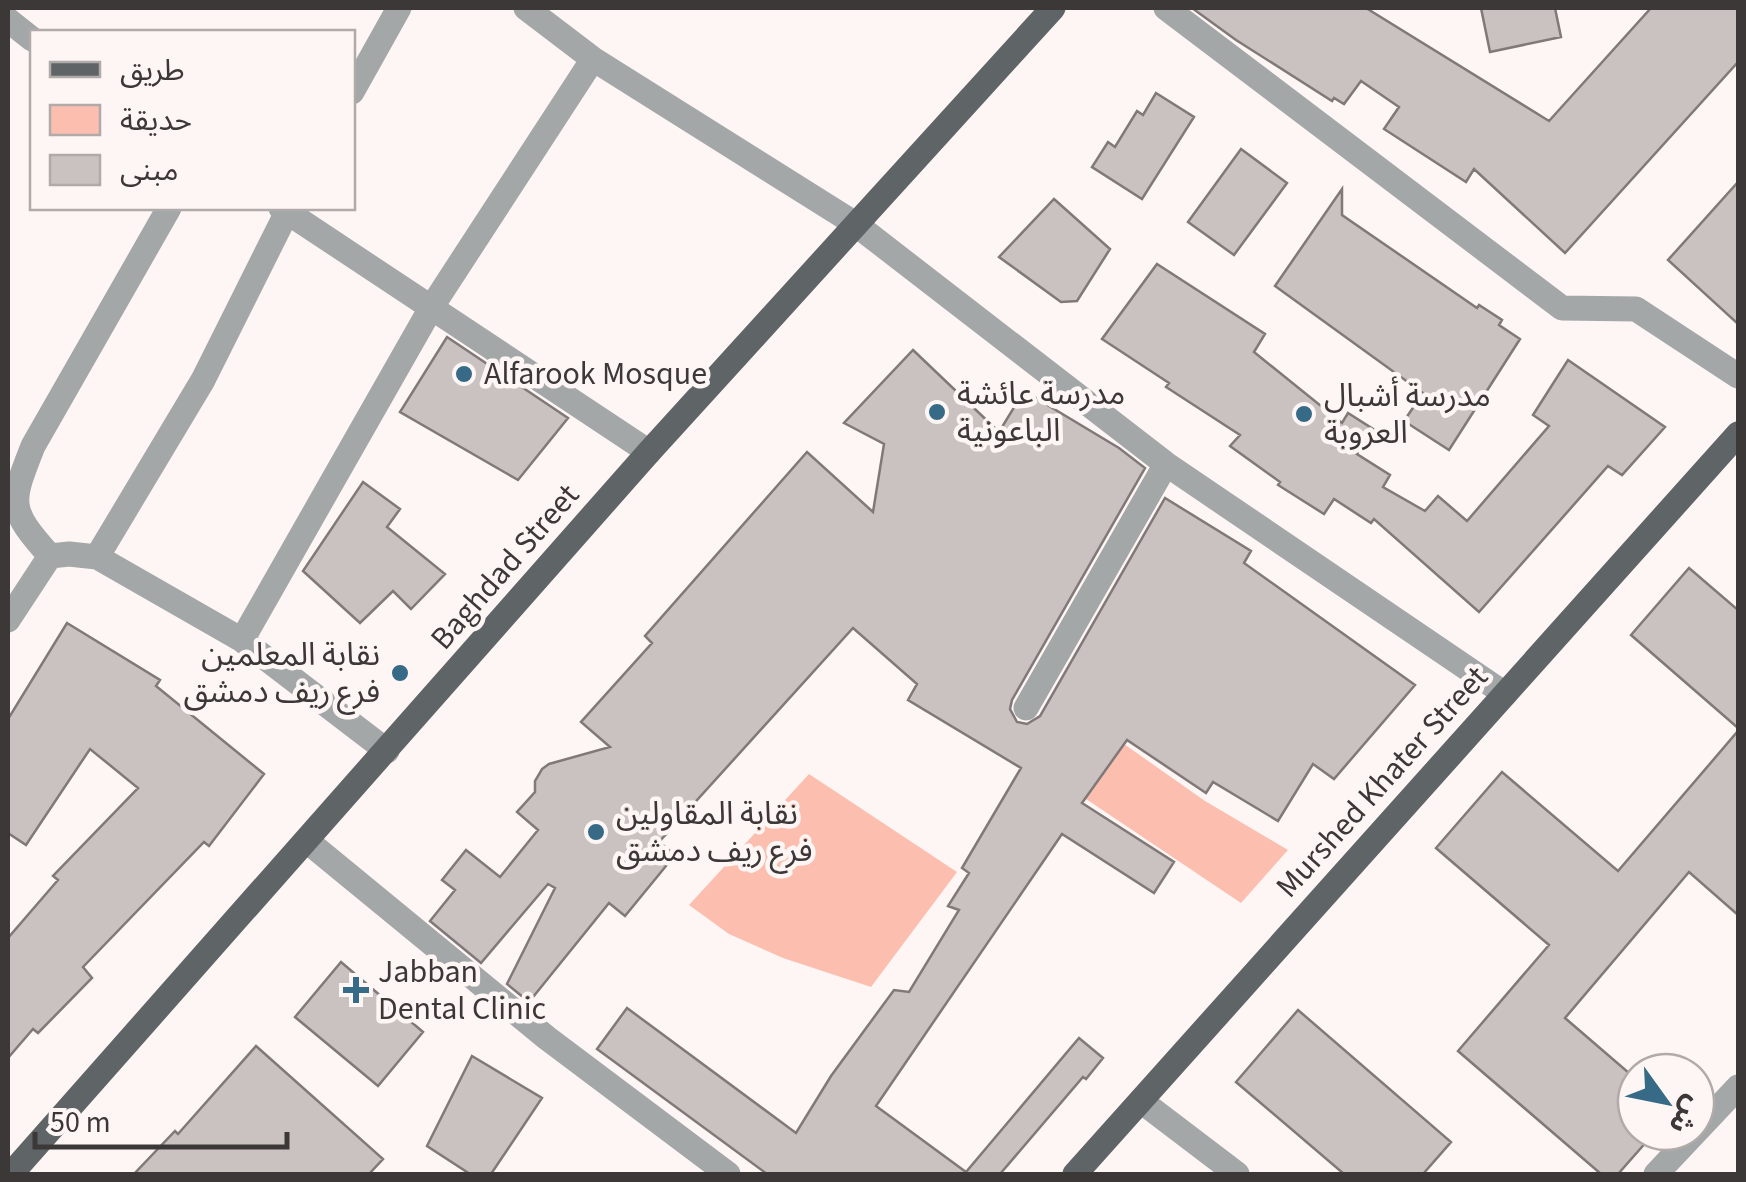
<svg xmlns="http://www.w3.org/2000/svg" width="1746" height="1182" viewBox="0 0 1746 1182" font-family="'Source Sans 3','Noto Sans Arabic',sans-serif">
<style>
.green{fill:#fcbfaf}
.building{fill:#cac2c0;stroke:#807978;stroke-width:2.5}
.lines{fill:none;stroke-linecap:round;stroke-linejoin:round}
.street{stroke:#a4a7a8;stroke-width:25}
.primary{stroke:#5f6467;stroke-width:25}
.poi-dot{fill:#366a87;stroke:#fef6f4;stroke-width:4}
.labels{text-anchor:middle;dominant-baseline:central;stroke-width:9;stroke-linejoin:round;paint-order:stroke}
.poi-label{font-size:32px;fill:#3c3838;stroke:#fef6f4;text-anchor:start}
.street-label{font-size:32px;fill:#3c3838;stroke:#fef6f4}
</style>
<rect width="100%" height="100%" fill="#fef6f4"/>
<!-- green -->
<path class="green" d="M1124 744 1205 801 1288 850 1241 903 1086 799Z
M809 774 957 872 871 987 783 958 729 934 689 905Z"/>
<!-- building -->
<path class="building" d="M1192 8H1366L1549 121 1651 8H1738V62L1565 253 1474 169 1466 182 1384 129 1399 107 1361 81 1344 104 1334 98 1332 101 1236 40Z
M1481 8H1555L1561 37 1490 52Z
M1156 93 1194 117 1142 199 1092 167 1108 142 1115 147 1137 111 1143 115Z
M1241 149 1287 183 1234 255 1188 222Z
M1738 182V324L1668 260Z
M1342 189V215L1477 308 1479 305 1502 320 1499 325 1520 339 1449 450 1404 421 1423 393 1275 286Z
M1054 199 1110 249 1077 301 1061 302 999 257Z
M1157 264 1265 334 1254 352 1342 423 1348 413 1373 429 1357 454 1390 475 1383 487 1425 511 1438 496 1467 521 1549 426 1533 415 1568 360 1665 427 1622 475 1608 466 1479 612 1374 519 1371 523 1334 499 1324 514 1278 485 1280 482 1230 446 1240 435 1166 387 1169 383 1102 339Z
M447 337 568 418 518 480 400 412Z
M913 350 999 432 1024 391 1119 448 1145 468 1012 700 1010 709 1017 722 1027 724 1040 716 1165 498 1251 551 1244 563 1415 685 1334 779 1313 764 1278 821 1213 782 1206 793 1127 740 1082 803 1174 862 1154 893 1062 834 876 1106 966 1172 1079 1038 1103 1058 1086 1079 1083 1077 1000 1174H767L597 1049 627 1008 796 1133 831 1076 894 990 909 992 959 910 948 906 969 873 962 868 1021 768 908 700 917 684 853 628 659 842 675 855 625 916 609 903 529 1002 507 984 555 888 548 884 481 963 430 921 455 890 442 880 466 850 500 877 538 830 517 812 535 792V781L542 769 549 764 610 747 581 722 652 643 645 636 807 452 873 512 884 444 844 423Z
M363 482 400 509 387 527 445 574 411 609 393 591 360 623 303 571Z
M1689 568 1738 610V728L1631 635Z
M67 623 160 680 156 686 264 774 209 846 204 842 83 967 92 978 38 1033 33 1029 8 1058V938L58 880 53 876 138 788 90 749 26 845 8 833V719Z
M1738 731V915L1689 872 1565 1018 1636 1079V1132H1655L1618 1174H1601L1458 1051 1549 945 1436 848 1502 772 1618 871Z
M341 962 423 1032 378 1086 295 1017Z
M1298 1010 1451 1142 1423 1174H1344L1236 1082Z
M256 1046 383 1159 369 1174H134L175 1131 178 1134Z
M472 1056 542 1098 491 1174H470L427 1146Z"/>
<g class="lines">
<!-- street -->
<path class="street" d="M526 8 593 59 854 223 1166 464 1505 694
M1166 8 1562 308 1636 309 1738 376
M8 20 32 39
M352 92 399 8
M281 208 649 452
M50 556C8 509 10 504 33 446L169 208
M50 556 69 554 97 557 242 640 387 751
M97 557 203 380 289 208
M8 620 50 556
M242 640 431 308 593 59
M1026 708 1166 464
M307 841 547 1038 728 1174
M1141 1101 1237 1174
M1656 1174 1738 1087"/>
<!-- primary -->
<path class="primary" d="M11 1174 649 452 1053 8
M1075 1174 1738 434"/>
</g>
<!-- markers -->
<g class="poi-dot">
<circle cx="464" cy="374" r="10"/>
<circle cx="937" cy="412" r="10"/>
<circle cx="1304" cy="414" r="10"/>
<circle cx="400" cy="673" r="10"/>
<circle cx="596" cy="832" r="10"/>
<path d="M351 975h10v10h10v10h-10v10h-10v-10h-10v-10h10z"/>
</g>
<g class="labels">
<!-- poi labels -->
<g class="poi-label">
<text x="484" y="374">Alfarook Mosque</text>
<text x="957" y="394">مدرسة عائشة<tspan x="957" dy="37">الباعونية</tspan></text>
<text x="1324" y="396">مدرسة أشبال<tspan x="1324" dy="37">العروبة</tspan></text>
<text x="380" y="655" text-anchor="end">نقابة المعلمين<tspan x="380" dy="37">فرع ريف دمشق</tspan></text>
<text x="616" y="814">نقابة المقاولين<tspan x="616" dy="37">فرع ريف دمشق</tspan></text>
<text x="378" y="972">Jabban<tspan x="378" dy="37">Dental Clinic</tspan></text>
</g>
<!-- street labels -->
<g class="street-label">
<text transform="translate(505 567) rotate(-49)">Baghdad Street</text>
<text transform="translate(1382 782) rotate(-48)">Murshed Khater Street</text>
</g>
</g>
<!-- border -->
<rect width="1746" height="1182" fill="none" stroke="#3c3838" stroke-width="20"/>
<!-- legend -->
<rect x="30" y="30" width="325" height="180" fill="#fef6f4" stroke="#b0aaa9" stroke-width="2.5"/>
<rect x="50" y="62" width="50" height="15" fill="#5f6467" stroke="#b0aaa9" stroke-width="2.5"/>
<text x="120" y="80" font-size="30" fill="#3c3838">طريق</text>
<rect x="50" y="105" width="50" height="30" fill="#fcbfaf" stroke="#b0aaa9" stroke-width="2.5"/>
<text x="120" y="130" font-size="30" fill="#3c3838">حديقة</text>
<rect x="50" y="155" width="50" height="30" fill="#cac2c0" stroke="#b0aaa9" stroke-width="2.5"/>
<text x="120" y="180" font-size="30" fill="#3c3838">مبنى</text>
<!-- north arrow -->
<g transform="translate(1666 1102) rotate(123)"><circle r="48" fill="#fef6f4" stroke="#b0aaa9" stroke-width="2.5"/>
<path d="M0-8L18 38L0 25L-18 38Z" fill="#366a87"/>
<text y="-15" font-size="28" font-weight="bold" text-anchor="middle" fill="#3c3838">ش</text>
</g>
<!-- scale -->
<path d="M35 1132v15h252v-15" fill="none" stroke="#3c3838" stroke-width="5"/>
<text x="50" y="1132" font-size="30" fill="#3c3838" stroke="#fef6f4" stroke-width="8" paint-order="stroke">50 m</text>
</svg>
